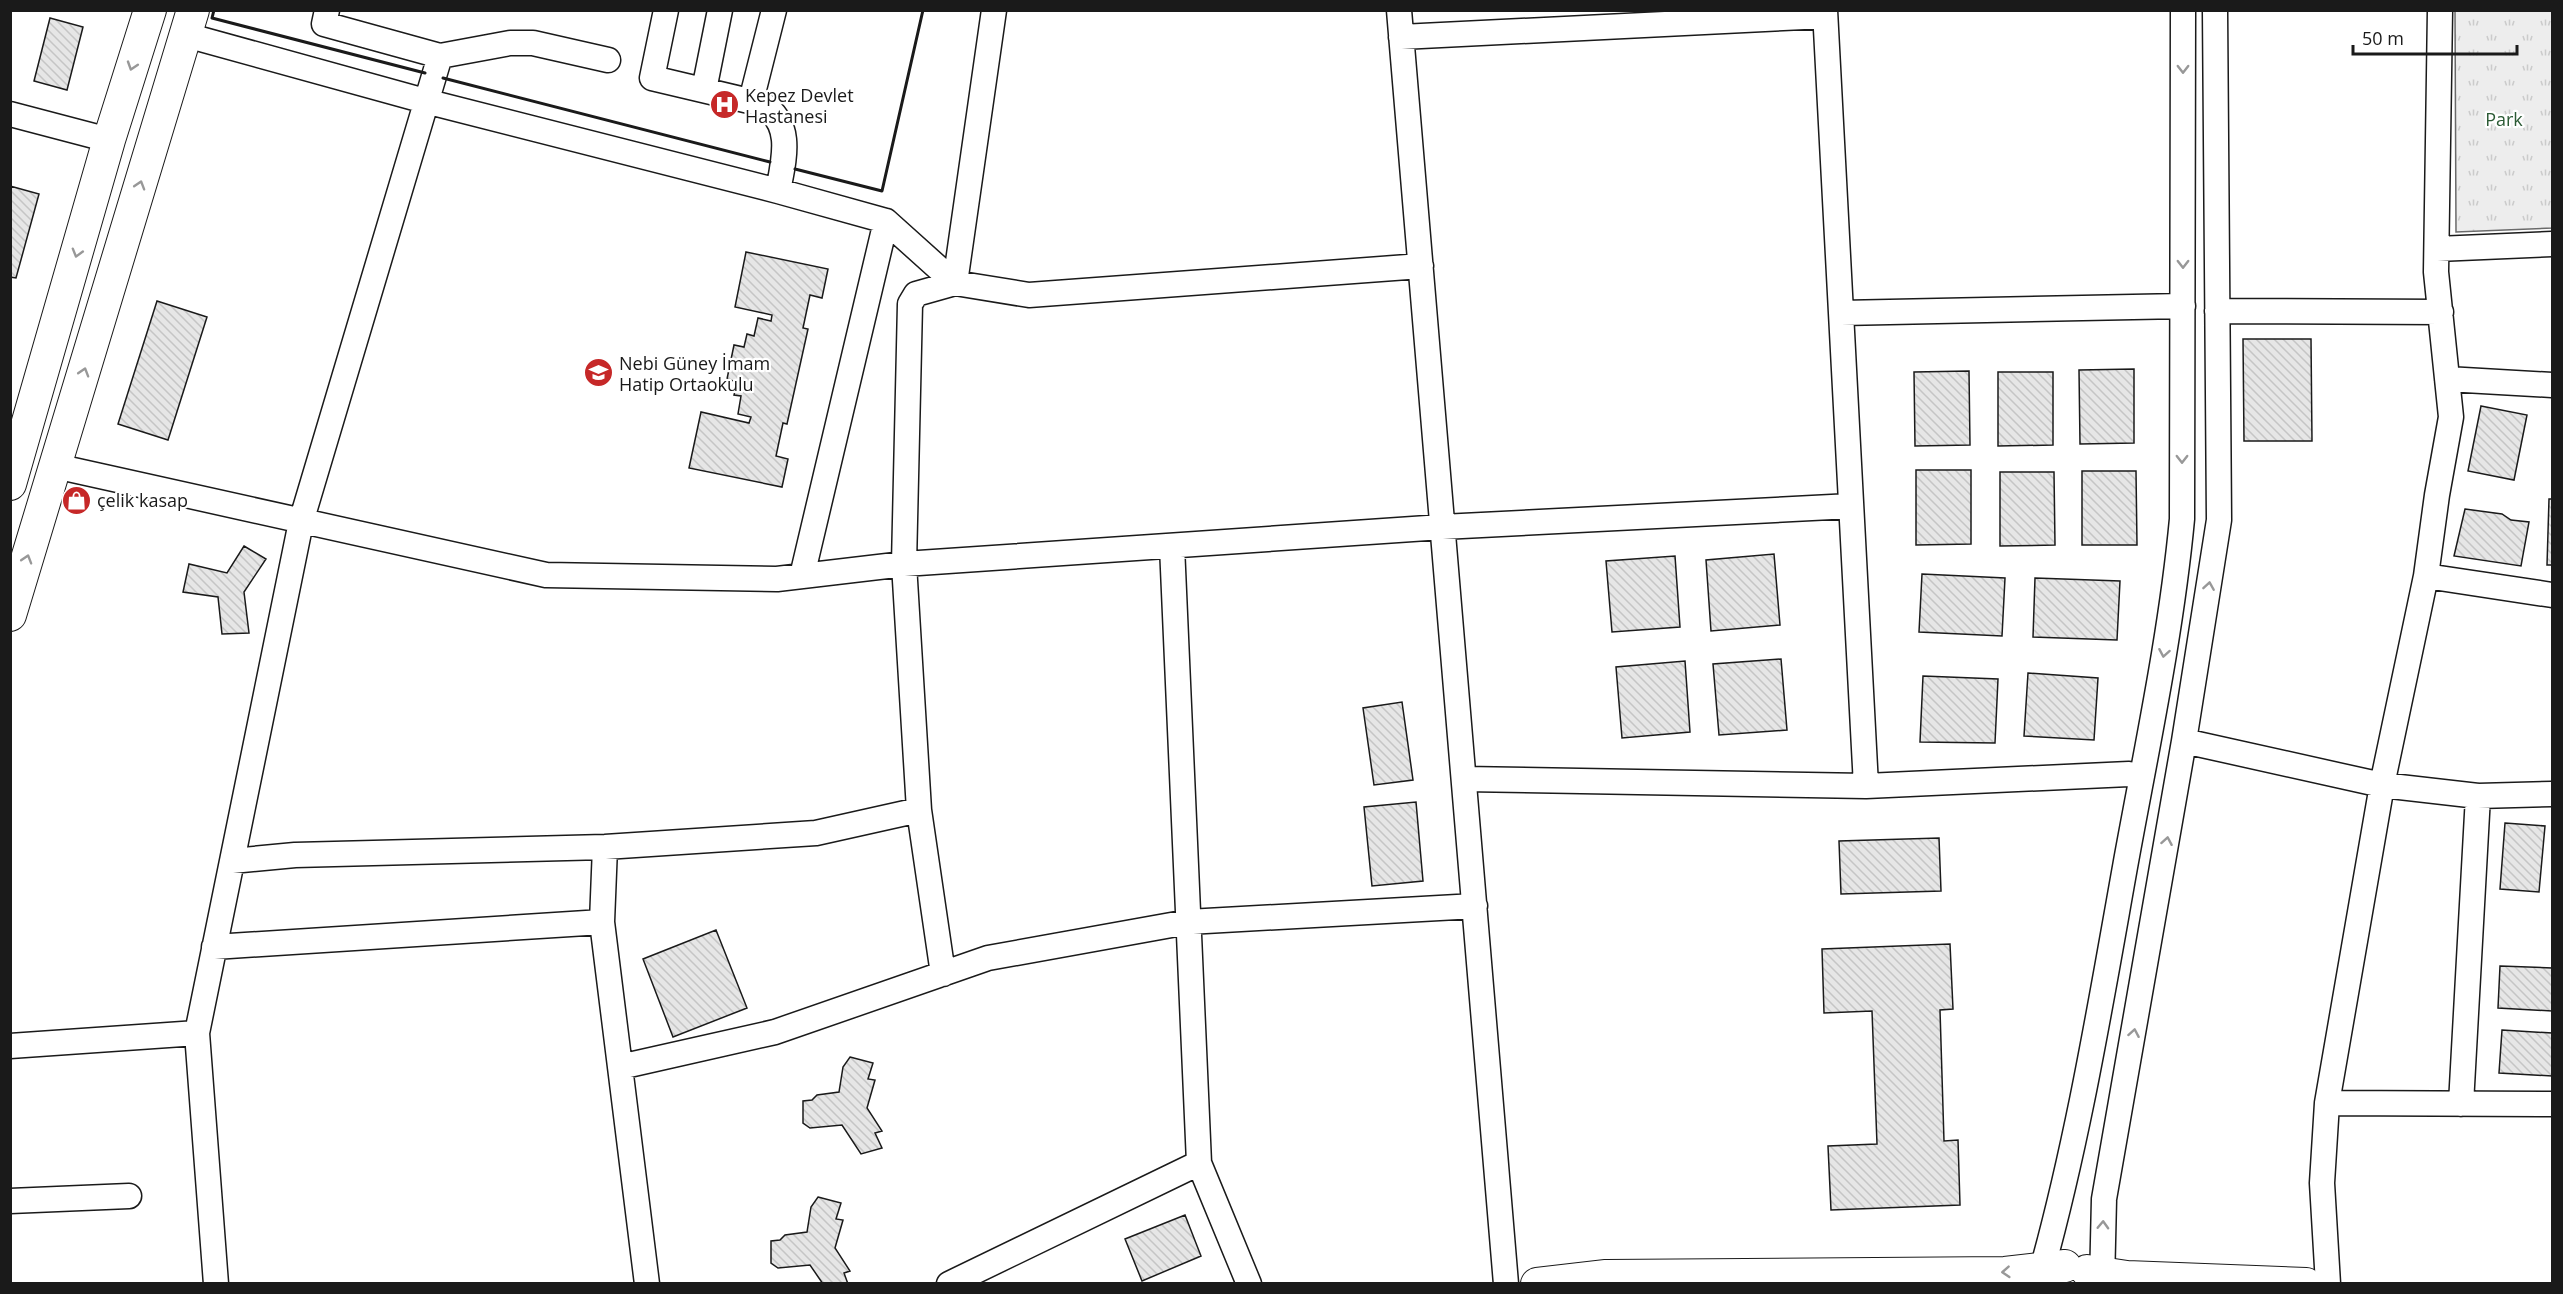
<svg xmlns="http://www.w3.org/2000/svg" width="2563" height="1294" viewBox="0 0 2563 1294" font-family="'Open Sans',sans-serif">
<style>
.park{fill:url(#park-tufts);stroke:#6a6a6a;stroke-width:1.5}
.building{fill:url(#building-back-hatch);stroke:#1a1a1a;stroke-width:1.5}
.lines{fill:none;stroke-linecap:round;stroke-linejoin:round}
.minor-casing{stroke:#1a1a1a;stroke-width:27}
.major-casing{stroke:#1a1a1a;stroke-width:34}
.minor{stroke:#fff;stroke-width:24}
.major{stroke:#fff;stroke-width:32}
.wall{stroke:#1a1a1a;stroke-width:3}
.oneway{stroke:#989898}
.labels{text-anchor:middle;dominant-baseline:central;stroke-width:4.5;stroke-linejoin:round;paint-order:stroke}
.poi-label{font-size:18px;fill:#1a1a1a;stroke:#fff;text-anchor:start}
.park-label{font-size:18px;fill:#2b5a34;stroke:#fff}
</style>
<defs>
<pattern id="park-tufts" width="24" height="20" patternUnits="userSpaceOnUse" patternTransform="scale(1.5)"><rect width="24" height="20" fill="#ededed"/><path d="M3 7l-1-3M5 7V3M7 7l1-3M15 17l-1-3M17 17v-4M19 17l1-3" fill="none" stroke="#cbcbcb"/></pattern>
<pattern id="building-back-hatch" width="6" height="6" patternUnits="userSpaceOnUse" patternTransform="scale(1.5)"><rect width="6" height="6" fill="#e6e6e6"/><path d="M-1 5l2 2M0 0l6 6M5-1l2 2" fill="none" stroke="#c5c5c5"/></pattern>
</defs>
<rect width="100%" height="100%" fill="#fff"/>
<!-- park -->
<path class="park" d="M2455 11H2552V228L2456 232Z"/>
<!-- building -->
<path class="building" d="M50 18 83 27 67 90 34 81Z
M10 186 39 194 16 278 10 277Z
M746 252 828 269 822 298 810 295 803 328 808 329 787 424 783 423 776 456 788 459 782 487 689 468 701 412 749 423 751 417 738 414 741 396 734 395 737 382 727 379 734 345 744 347 747 334 754 336 758 318 771 321 772 315 735 307Z
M157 301 207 317 168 440 118 424Z
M2243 339H2311L2312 441H2244Z
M2134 369V443L2080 444 2079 370Z
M1969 371 1970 445 1915 446 1914 372Z
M1998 372H2053V445L1998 446Z
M2481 406 2527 415 2514 480 2468 471Z
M1916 470H1971V544L1916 545Z
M2082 471H2136L2137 545H2082Z
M2000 472H2054L2055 545 2000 546Z
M2549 499H2552V565H2547Z
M2465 509 2502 514 2511 520 2529 522 2521 566 2454 556Z
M244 546 266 559 244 592 249 633 222 634 218 597 183 592 189 564 227 573Z
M1774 554 1780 625 1711 631 1706 560Z
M1675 556 1680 627 1612 632 1606 561Z
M1922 574 2005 578 2002 636 1919 632Z
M2035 578 2120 581 2117 640 2033 637Z
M1781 659 1787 730 1719 735 1713 664Z
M1685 661 1690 732 1622 738 1616 667Z
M2028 673 2098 678 2094 740 2024 736Z
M1923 676 1998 679 1995 743 1920 742Z
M1402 702 1413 780 1374 785 1363 708Z
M1416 802 1423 881 1372 886 1364 807Z
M2505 823 2545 826 2539 892 2500 889Z
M1939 838 1941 891 1841 894 1839 841Z
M716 930 747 1008 673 1037 643 959Z
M1950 944 1953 1009 1940 1010 1944 1141 1958 1140 1960 1205 1831 1210 1828 1146 1877 1144 1872 1011 1824 1013 1822 949Z
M2500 966 2552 968V1011L2498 1008Z
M2502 1030 2552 1033V1076L2499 1073Z
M850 1057 873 1063 868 1079 875 1080 867 1108 882 1131 875 1133 882 1148 861 1154 842 1125 810 1128 803 1123V1101L812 1100 817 1095 839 1092 843 1067Z
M818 1197 841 1203 836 1219 843 1220 835 1248 850 1271 844 1273 848 1284H823L810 1265 778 1268 771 1263V1241L780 1240 785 1235 807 1232 811 1207Z
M1185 1215 1201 1256 1142 1281 1125 1239Z"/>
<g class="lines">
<defs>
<path id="minor" d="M666 10 652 78 762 104C794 124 784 159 778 191
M1399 10 1506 1284
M1825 10 1866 786
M186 35 425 101 778 191 886 221 955 283 1029 295 1421 266
M1401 37 1825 16
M440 56 510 43H533L608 60
M704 90 720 10
M751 101 774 10
M10 114 109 140
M2437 249 2552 244
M2217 311 2441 312
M1841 313 2183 306
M2447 379 2552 385
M55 466 546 575 777 579 904 564 1442 527 1851 506
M1172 546 1199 1163 1249 1284
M802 576 886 221
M2426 576 2552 595
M2184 741 2382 785 2478 796 2552 794
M1464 779 1866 786 2129 774
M605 847 602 922 647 1284
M232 861 295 855 605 847 816 833 919 810
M214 947 602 922
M943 974 919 810 904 564 910 304 916 294 955 283 994 10
M10 1046 197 1033
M620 1067 775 1032 988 958 1188 922 1475 906
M2327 1103 2552 1104
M2461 1104 2478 796
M10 1201 129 1196
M216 1284 197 1033 301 522 440 56 324 24 327 10
M949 1284 1199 1163
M2038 1284C2077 1147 2100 1007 2125 867 2146 751 2171 636 2182 519L2183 10
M2102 1284 2104 1199 2184 741 2219 520 2215 10
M2328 1284 2322 1183 2327 1103 2382 785 2426 576 2437 495 2451 417 2436 272 2440 10"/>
<path id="major" d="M10 484 109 140 150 10
M10 615 193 10
M2087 1271 2127 1277 2306 1284
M1537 1284 1606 1276 2005 1273 2065 1266"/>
</defs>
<!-- minor casing -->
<use href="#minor" class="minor-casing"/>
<!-- major casing -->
<use href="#major" class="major-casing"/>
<!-- minor -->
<use href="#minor" class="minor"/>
<!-- major -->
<use href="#major" class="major"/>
<!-- wall -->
<path class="wall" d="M214 10 212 18 425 73
M443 78 770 162
M795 169 882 191 923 10"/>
</g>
<!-- one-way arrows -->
<defs><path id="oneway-chevron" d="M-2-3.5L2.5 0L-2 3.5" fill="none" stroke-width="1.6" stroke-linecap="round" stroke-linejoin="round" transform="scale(1.5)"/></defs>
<g class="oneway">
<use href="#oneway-chevron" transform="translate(132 66) rotate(108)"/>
<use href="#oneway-chevron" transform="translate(2183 69) rotate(90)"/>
<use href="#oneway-chevron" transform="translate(140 185) rotate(-73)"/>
<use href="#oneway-chevron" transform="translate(77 253) rotate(106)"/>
<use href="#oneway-chevron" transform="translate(2183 264) rotate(90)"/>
<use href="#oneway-chevron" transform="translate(84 372) rotate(-73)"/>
<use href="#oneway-chevron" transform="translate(2182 459) rotate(90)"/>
<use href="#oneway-chevron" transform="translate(27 559) rotate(-73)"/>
<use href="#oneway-chevron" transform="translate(2209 586) rotate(-81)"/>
<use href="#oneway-chevron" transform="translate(2164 653) rotate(100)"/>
<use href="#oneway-chevron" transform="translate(2167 841) rotate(-80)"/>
<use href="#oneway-chevron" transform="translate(2134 1033) rotate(-80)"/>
<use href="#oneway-chevron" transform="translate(2103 1225) rotate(-88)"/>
<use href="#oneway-chevron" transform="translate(2006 1272) rotate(176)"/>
</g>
<!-- icons -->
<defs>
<symbol id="hospital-disc" viewBox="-11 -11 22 22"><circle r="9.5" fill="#c62828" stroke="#fff"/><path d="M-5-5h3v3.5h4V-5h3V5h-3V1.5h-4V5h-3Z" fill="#fff"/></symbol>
<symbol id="school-disc" viewBox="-11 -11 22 22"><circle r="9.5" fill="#c62828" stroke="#fff"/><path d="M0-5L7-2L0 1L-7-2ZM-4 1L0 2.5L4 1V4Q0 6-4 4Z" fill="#fff"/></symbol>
<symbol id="shop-disc" viewBox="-11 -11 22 22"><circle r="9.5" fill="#c62828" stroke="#fff"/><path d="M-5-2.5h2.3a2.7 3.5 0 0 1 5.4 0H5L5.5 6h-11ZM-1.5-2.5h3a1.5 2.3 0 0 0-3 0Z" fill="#fff"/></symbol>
</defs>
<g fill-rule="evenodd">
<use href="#hospital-disc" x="708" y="88" width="33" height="33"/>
<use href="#school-disc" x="582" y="356" width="33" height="33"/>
<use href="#shop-disc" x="60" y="484" width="33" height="33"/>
</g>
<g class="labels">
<!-- poi labels -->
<g class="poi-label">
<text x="745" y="95">Kepez Devlet<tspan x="745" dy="21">Hastanesi</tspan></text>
<text x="619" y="363">Nebi Güney İmam<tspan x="619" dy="21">Hatip Ortaokulu</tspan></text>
<text x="97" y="500">çelik kasap</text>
</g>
<!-- park labels -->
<g class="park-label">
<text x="2504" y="119">Park</text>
</g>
</g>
<!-- border -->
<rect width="2563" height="1294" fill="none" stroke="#1a1a1a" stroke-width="24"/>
<!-- scale -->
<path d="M2353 45v9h164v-9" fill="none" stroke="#1a1a1a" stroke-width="3"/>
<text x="2362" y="45" font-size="18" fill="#1a1a1a" stroke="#ffffff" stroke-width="4.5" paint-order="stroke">50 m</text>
</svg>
